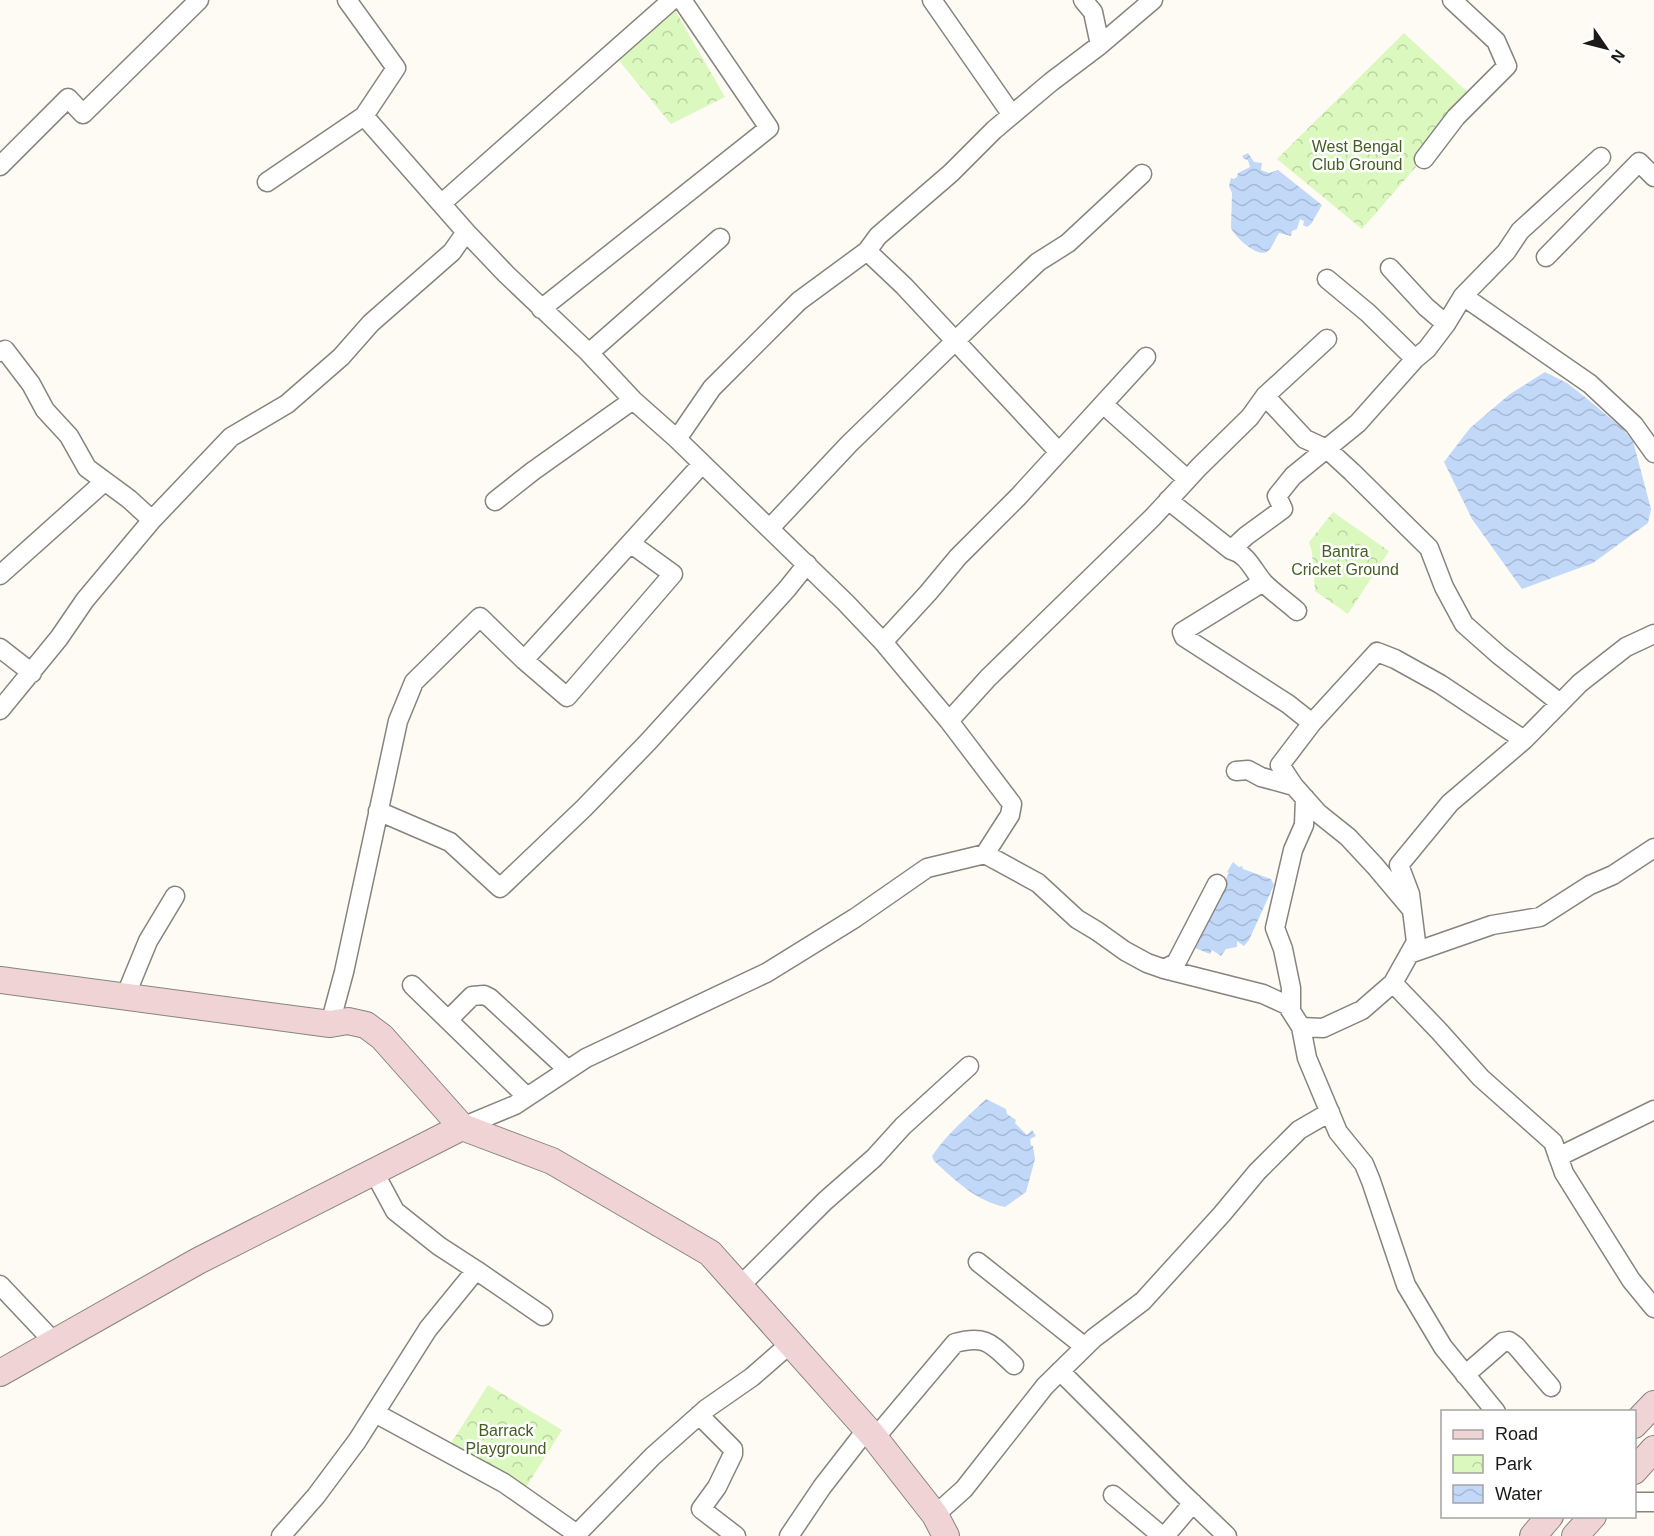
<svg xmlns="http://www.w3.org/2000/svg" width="1654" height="1536" viewBox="0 0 1654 1536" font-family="Arial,sans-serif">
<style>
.park{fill:url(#park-crowns)}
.water{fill:url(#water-waves)}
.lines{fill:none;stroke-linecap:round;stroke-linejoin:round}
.street-casing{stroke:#87847e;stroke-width:21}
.secondary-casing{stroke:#87847e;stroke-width:28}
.street{stroke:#fff;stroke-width:18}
.secondary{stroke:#f0d3d5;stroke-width:26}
.labels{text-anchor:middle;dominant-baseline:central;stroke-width:5;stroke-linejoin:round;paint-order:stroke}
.park-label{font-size:16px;fill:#445e20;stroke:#fff}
</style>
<defs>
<pattern id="park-crowns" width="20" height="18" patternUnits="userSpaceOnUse" patternTransform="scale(1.5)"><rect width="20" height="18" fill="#dbf8be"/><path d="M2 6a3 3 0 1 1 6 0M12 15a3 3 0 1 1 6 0" fill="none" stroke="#bbd4a3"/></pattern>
<pattern id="water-waves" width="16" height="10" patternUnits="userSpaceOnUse" patternTransform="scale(1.5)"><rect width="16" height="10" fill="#c2d8f9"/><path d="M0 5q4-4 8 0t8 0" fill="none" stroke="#a6b9d5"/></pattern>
</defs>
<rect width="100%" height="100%" fill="#fefbf4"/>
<!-- park -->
<path class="park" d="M672 5 725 97 671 124 616 57Z
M1404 33 1475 99 1362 229 1277 159Z
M1333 512 1389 551 1348 614 1315 591 1312 552 1309 542Z
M488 1385 562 1430 523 1492 448 1448Z"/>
<!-- water -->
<path class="water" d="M1248 153 1254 162 1262 163 1261 170 1269 173 1278 170 1322 205 1311 224 1307 227 1303 225 1304 221 1300 219 1297 229 1292 231 1291 236 1279 233C1275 239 1273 246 1269 250 1260 261 1235 237 1231 228L1232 193 1229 186 1231 178 1234 179 1237 177 1238 173 1250 167 1248 160 1244 159 1242 156Z
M1545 372 1567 383 1585 397 1622 428 1633 441 1651 509 1648 523 1593 563 1522 589 1472 519 1444 462 1470 428 1510 394Z
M1233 862 1239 867 1242 866 1243 869 1271 879 1274 885 1249 940 1244 946 1237 941V947L1226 949 1221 956 1212 950 1210 954 1190 946 1229 873 1227 872Z
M986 1099 1006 1109 1007 1114 1016 1120 1015 1123 1027 1135 1032 1130 1036 1136 1030 1139 1031 1145 1033 1146 1035 1159 1026 1192 1005 1207C976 1201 956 1181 934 1161L932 1156C947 1134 967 1117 986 1099Z"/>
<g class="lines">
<defs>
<path id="street" d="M347 0 396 68 364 116 466 232 506 274 589 353 633 400 677 439 846 603 883 642 949 721 1012 804 1010 815 985 854
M932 0 1012 115
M1100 45 1153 0
M1424 159 1456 117 1507 66 1496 41 1452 0
M0 166 68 98 83 114 199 0
M267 182 364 116
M442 203 672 0
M867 251 904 286 1058 451
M1546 257 1639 162 1654 177
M1390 268 1426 307 1446 324 1463 296 1506 252 1520 231 1601 157
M1463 296 1590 384 1634 425 1654 453
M541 309 769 128 682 0
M0 352 5 350 31 384 45 410 69 436 87 468 129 499 152 520
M589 353 720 238
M1415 359 1427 349 1446 324
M1265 396 1305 439 1327 449 1352 472 1429 548 1444 587 1464 624 1499 655 1560 703
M1103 404 1187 479
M677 439 712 388 799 301 867 251 878 236 951 173 994 130 1051 82 1100 45 1093 12 1083 0
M1168 500 1231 550
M495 501 533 471 633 400
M770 528 849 444 983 314 1038 262 1068 243 1142 174
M0 575 104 482
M1263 582 1182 632 1184 637 1288 704 1312 723
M1297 611C1286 601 1274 593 1264 583 1253 571 1248 554 1231 550L1246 536 1283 509 1277 496 1293 476 1358 423 1415 359 1368 313 1327 279
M883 642 928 593 958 557 1018 497 1146 357
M0 648 32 673
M524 660 702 464
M0 710 59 638 85 600 152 520 231 437 287 404 341 357 371 323 452 252 466 232
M949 721 988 678 1153 517 1199 467 1250 417 1265 396 1327 339
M1236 771 1248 770 1261 777 1294 786
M378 811 450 842 500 888 584 808 648 742 787 589 807 564
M1412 910 1375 866 1348 837 1318 813 1294 786 1280 765 1312 723 1377 652 1395 659 1440 684 1524 740
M1409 954 1492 925 1540 917 1590 885 1613 875 1654 848
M1164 969 1176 963 1217 884
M1393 983 1416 942 1410 894 1399 865 1450 803 1524 740 1580 683 1626 647 1654 634
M412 985 527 1097
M125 997 148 941 175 896
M1291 1011V988L1283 949 1275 928 1293 850 1304 825 1305 798
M449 1019 472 996 484 995 490 998 568 1070
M330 1024 344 972 398 721 414 682 480 617 524 660 567 697 673 574 630 543
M1301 1027 1323 1028 1362 1010 1393 983 1439 1031 1481 1078 1553 1142 1564 1173 1631 1280 1654 1308
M462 1127 515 1105 586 1058 766 973 855 918 927 868 985 854 1038 883 1077 919 1097 931 1125 951 1147 963 1164 969 1263 994 1287 1005 1301 1027 1307 1058 1338 1132 1364 1164 1371 1181 1406 1285 1443 1347 1496 1412
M1558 1157 1654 1110
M978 1262 1085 1347
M476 1270 543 1316
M0 1285 54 1342
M740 1286 825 1201 874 1158 903 1126 969 1066
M1060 1371 1180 1491 1227 1536
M1465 1375 1503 1342 1509 1341 1516 1346 1551 1387
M375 1413 504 1483 577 1534
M699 1415 733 1449V1454L717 1487 701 1509 736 1536
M875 1438 955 1343C987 1334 992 1345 1014 1365
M1113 1495 1162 1536
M1634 1502H1654
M935 1515 964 1489 1045 1386 1094 1338 1143 1301 1222 1214 1257 1172 1299 1130 1330 1112
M281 1536 316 1496 357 1441 428 1329 476 1270 439 1246 395 1211 374 1172
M575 1536 653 1456 706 1409 752 1377 791 1343
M789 1536 822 1487 867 1429
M1165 1536 1193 1503"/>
<path id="secondary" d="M0 980 330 1024 348 1021 366 1025 382 1037 462 1127 552 1161 710 1253 874 1437 935 1515 946 1536
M0 1373 198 1261 462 1127
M1634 1425 1654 1404
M1634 1471 1654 1449
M1533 1536 1550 1516
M1575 1536 1593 1516"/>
</defs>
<!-- street casing -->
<use href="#street" class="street-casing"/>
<!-- secondary casing -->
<use href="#secondary" class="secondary-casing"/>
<!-- street -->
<use href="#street" class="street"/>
<!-- secondary -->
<use href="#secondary" class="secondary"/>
</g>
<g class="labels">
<!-- park labels -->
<g class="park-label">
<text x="1357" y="146">West Bengal<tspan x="1357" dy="18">Club Ground</tspan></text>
<text x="1345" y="551">Bantra<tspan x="1345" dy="18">Cricket Ground</tspan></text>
<text x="506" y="1430">Barrack<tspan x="506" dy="18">Playground</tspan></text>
</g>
</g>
<!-- legend -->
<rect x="1441" y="1410" width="195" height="108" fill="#ffffff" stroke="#a4a4a3" stroke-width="1.5"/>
<rect x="1453" y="1430" width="30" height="9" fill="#f0d3d5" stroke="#a4a4a3" stroke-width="1.5"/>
<text x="1495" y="1440" font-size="18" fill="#1c1b19">Road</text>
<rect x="1453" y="1455" width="30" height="18" fill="url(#park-crowns)" stroke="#a4a4a3" stroke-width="1.5"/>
<text x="1495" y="1470" font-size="18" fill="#1c1b19">Park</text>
<rect x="1453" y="1485" width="30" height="18" fill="url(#water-waves)" stroke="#a4a4a3" stroke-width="1.5"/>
<text x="1495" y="1500" font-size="18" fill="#1c1b19">Water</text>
<!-- north arrow -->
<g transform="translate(1606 48) rotate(125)" stroke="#ffffff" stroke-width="4.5" paint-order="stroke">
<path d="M0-4.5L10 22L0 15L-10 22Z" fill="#1c1b19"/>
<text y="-9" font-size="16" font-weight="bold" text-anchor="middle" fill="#1c1b19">N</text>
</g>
</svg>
